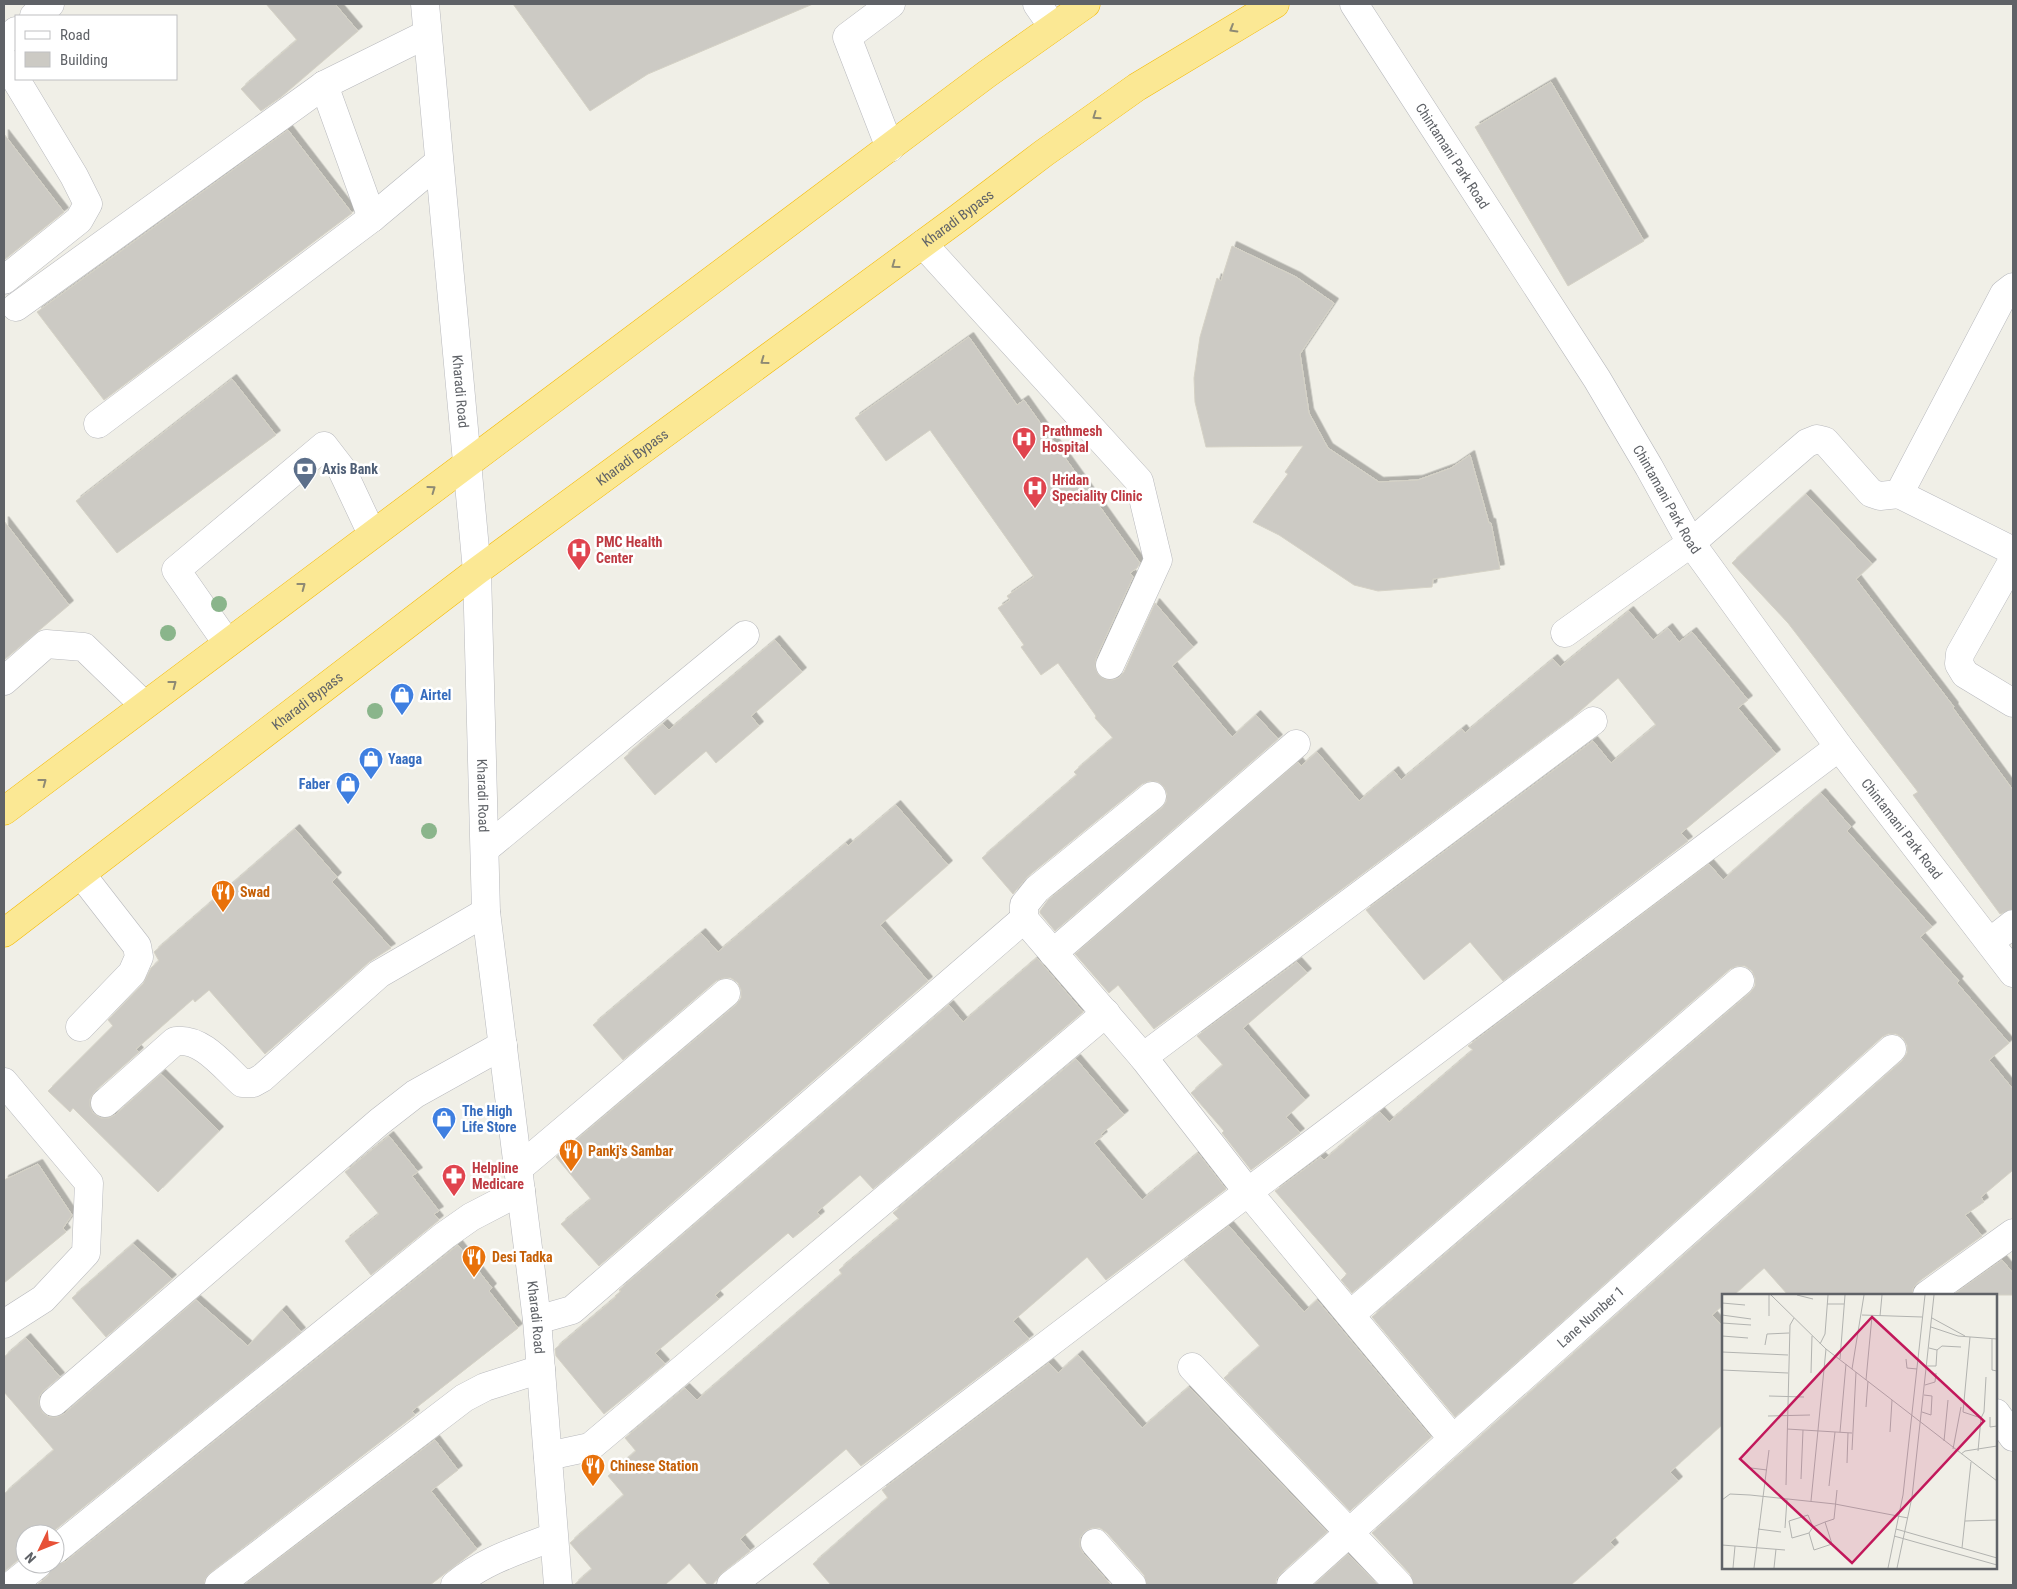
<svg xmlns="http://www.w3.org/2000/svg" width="2017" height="1589" viewBox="0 0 2017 1589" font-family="'Roboto Condensed',sans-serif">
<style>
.building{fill:#cccac4;stroke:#d5d2c6;filter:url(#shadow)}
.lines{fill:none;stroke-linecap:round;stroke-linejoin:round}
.minor-casing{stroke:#b8b9bd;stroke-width:29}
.highway-casing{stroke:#f4ba04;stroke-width:29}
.minor{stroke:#fff;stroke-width:28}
.highway{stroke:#fbe894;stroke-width:28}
.tree{fill:#8ab58b}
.oneway{stroke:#8e8a74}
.labels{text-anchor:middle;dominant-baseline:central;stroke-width:5;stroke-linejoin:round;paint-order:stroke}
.street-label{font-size:14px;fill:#5f6267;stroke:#fff}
.health-label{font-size:14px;font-weight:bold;fill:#be3a42;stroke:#fff;text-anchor:start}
.service-label{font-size:14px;font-weight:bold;fill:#4e5e75;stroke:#fff;text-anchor:start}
.shop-label{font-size:14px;font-weight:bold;fill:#366cbe;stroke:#fff;text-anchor:start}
.food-label{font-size:14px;font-weight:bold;fill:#c56008;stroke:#fff;text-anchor:start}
.inset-road{fill:none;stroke:#b2b3b0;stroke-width:1}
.view{fill:#c2185b;fill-opacity:0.15;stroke:#c2185b;stroke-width:2.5}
.inset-edge{fill:none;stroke:#5f6267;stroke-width:2.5}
</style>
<defs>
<filter id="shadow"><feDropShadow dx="4.5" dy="-4.5" stdDeviation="0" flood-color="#0004"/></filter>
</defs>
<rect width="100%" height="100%" fill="#f0efe7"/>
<!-- building -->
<path class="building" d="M266 4H335L358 31 281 97 261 111 241 89 297 40Z
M513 4H813L648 74 590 111Z
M1551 82 1644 241 1568 286 1475 127Z
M288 130 352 213 104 400 37 312Z
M4 134 64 212 4 260Z
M1232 246 1296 277 1334 303 1300 354 1309 413 1328 448 1379 482 1418 480 1451 468 1470 455 1489 523H1491L1500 569 1433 579 1432 587 1378 591 1354 585 1279 535 1253 522 1288 474 1285 472 1303 446 1206 447 1195 402 1194 378 1200 337 1217 278 1221 281Z
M969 337 1017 405 1024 400 1140 563 1137 568 1130 573 1133 577 1096 658 1095 667 1098 674 1104 679 1112 680 1119 678 1124 672 1155 603 1193 647 1172 666 1232 737 1256 715 1278 739 1055 931 1040 913V911L1048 900 1162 808 1166 802 1167 794 1164 787 1158 782 1150 781 1142 784 1027 877 1013 894 982 858 1077 775 1074 772 1113 738 1095 718 1096 716 1058 663 1041 675 1021 647 1024 645 998 608 1010 600 1007 596 1034 577 930 430 886 461 855 418Z
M232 379 276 435 117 553 76 501Z
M1806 494 1872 564 1856 579 1954 707 1953 708 2013 790V909L2000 914 1913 795 1918 792 1788 623 1732 563Z
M4 521 69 605 4 660Z
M1629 611 1653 640 1668 628 1679 642 1692 632 1748 700 1738 708 1776 754 1681 833 1688 841 1503 981 1470 942 1424 980 1366 910 1593 741 1611 763 1656 725 1618 678 1573 717 1154 1029 1118 985 1109 993 1075 954 1298 762 1301 766 1317 752 1359 801 1394 771 1401 780 1462 729 1465 733 1553 659 1560 667Z
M775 640 802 672 751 716 759 726 716 763 706 751 655 795 624 758 663 724 669 730Z
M1821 793 1851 827 1847 831 1932 927 1920 937 1959 981 1957 983 2009 1043 1989 1060 2013 1089V1170L1981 1197 1984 1202 1965 1215 1982 1236 1918 1282 1913 1288 1912 1295H1788L1764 1268 1734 1295H1723V1305L1712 1315 1723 1327V1424L1670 1472 1678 1481 1610 1542 1614 1547 1571 1585H1414L1410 1574 1372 1533 1902 1061 1907 1053V1045L1903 1038 1896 1034H1888L1882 1037 1455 1417 1372 1317 1750 993 1755 986V978L1752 971 1745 966H1737L1730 969 1352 1293 1341 1280 1347 1274 1275 1191 1321 1157 1324 1160 1380 1112 1389 1122 1473 1050 1468 1046 1709 864 1723 880Z
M896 805 948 865 880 925 928 981 599 1266 561 1224 591 1199 556 1157 736 1005 741 998V990L738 983 731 978H724L716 981 623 1060 593 1025 701 933 718 952 846 843 848 846Z
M295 829 337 877 332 882 391 948 369 962 265 1054 209 990 195 1002 193 999 136 1049 139 1052 95 1091 90 1099V1106L93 1113 101 1118H109L115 1115 161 1074 219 1131 158 1192 73 1108 70 1112 48 1091 113 1026 108 1020 143 984 151 968 159 961 154 952Z
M1037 958 1083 1012 873 1189 860 1175 817 1212 820 1216 793 1238 788 1233 715 1295 719 1299 655 1353 665 1364 604 1414 556 1356 555 1349 616 1297 615 1296 621 1291 619 1290 949 1005 963 1022Z
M1297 962 1307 973 1243 1028 1305 1100 1286 1117 1300 1133 1251 1170 1222 1133 1224 1131 1191 1093 1223 1065 1197 1036Z
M1076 1059 1124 1115 1101 1134 1103 1136 1094 1143 1142 1200 1198 1153 1226 1189 1106 1280 1087 1257 1013 1321 1029 1339 861 1466 846 1449 740 1539 750 1551 722 1573 712 1585H708L689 1563 665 1585H574L592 1569 570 1543 624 1495 608 1476 636 1451 625 1438 685 1388 697 1400 842 1274 839 1270 899 1219 893 1213Z
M389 1136 418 1172 412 1176 439 1211 434 1214 439 1220 371 1275 345 1241 379 1214 345 1172Z
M38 1164 72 1215 63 1228 66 1232 4 1283V1180Z
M1229 1226 1304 1312 1317 1300 1431 1437 1350 1511 1224 1378 1260 1346 1184 1260Z
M133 1244 172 1279 106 1337 72 1298Z
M458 1245 492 1288 489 1291 518 1328 412 1411 415 1415 210 1573 205 1579 204 1585H37L48 1576 53 1565 65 1562Z
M2002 1260 2013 1273V1295H1953Z
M196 1300 248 1346 282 1310 301 1332 50 1534H25V1554L4 1572V1494L54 1450 4 1392V1357L26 1338 60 1377 43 1391 39 1397V1404L43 1413 49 1417H57L64 1414Z
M1078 1355 1142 1428 1189 1387 1327 1532 1281 1573 1276 1580V1585H1147L1144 1575 1107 1533 1100 1528H1092L1084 1532 1080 1538V1547L1083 1553 1111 1585H831L813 1564 888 1498 882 1490 1049 1363 1058 1373Z
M435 1440 458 1470 431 1491 477 1549 430 1585H244Z
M1348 1554 1378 1585H1314Z"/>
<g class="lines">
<defs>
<g id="minor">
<path id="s1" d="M425 4 477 571 486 912 537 1320 558 1585"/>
<path d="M1037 4 1053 27"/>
<path id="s2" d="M1354 4 1597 379 1649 467 1691 543 1839 747 2013 973"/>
<path d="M34 16 50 4"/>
<path d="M4 41 16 31"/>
<path d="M4 60 74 176 88 204 79 220 4 280"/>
<path d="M324 85 372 218"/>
<path d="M890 148 847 37 891 4"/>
<path d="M923 244 1139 481 1158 560 1110 665"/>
<path d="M16 307 324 85 427 34"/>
<path d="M98 424 372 218 439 162"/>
<path d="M1899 494 2013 551"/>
<path d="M2013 560 1960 654 1959 664 1965 674 2013 703"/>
<path d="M1565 633 1691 543 1807 443 1817 439 1825 441 1871 493 1880 496 1899 494 2004 294 2013 287"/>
<path d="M227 643 176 570 324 446 341 468 372 534"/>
<path d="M4 681 46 644 84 647 144 705"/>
<path d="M1152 796 1037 889 1024 905V919L1143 1057 1248 1192 1453 1439"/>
<path d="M485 849 745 635"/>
<path d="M1990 942 2013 924"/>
<path d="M1053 953 1296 744"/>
<path d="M80 1027 132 973 139 957 137 946 81 874"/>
<path d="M1143 1057 1593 721"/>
<path d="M4 1082 89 1183 86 1253 43 1299 4 1324"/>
<path d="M105 1103 175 1041C202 1037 224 1067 242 1083H253L262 1078 379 974 486 912"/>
<path d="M519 1168 726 993"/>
<path d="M1927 1295 2013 1233"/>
<path d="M1351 1314 1740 981"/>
<path d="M537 1320 572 1310 1024 919"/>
<path d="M1192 1367 1399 1585"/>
<path d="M54 1402 379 1122 415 1094 503 1045"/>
<path d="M1996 1413 2013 1437"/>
<path d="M548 1456 590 1447 1106 1013"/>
<path d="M1095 1543 1132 1585"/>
<path d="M55 1550 444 1236 471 1217 521 1191"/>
<path d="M12 1585 38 1564"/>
<path d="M219 1585 464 1398 485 1387 541 1369"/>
<path d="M455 1585C483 1561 519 1550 553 1537"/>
<path d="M731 1585 1248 1192 1839 747"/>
<path id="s3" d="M1291 1585 1453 1439 1892 1049"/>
</g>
<g id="highway">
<path d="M4 811 987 74 1086 4"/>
<path id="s4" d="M4 933 477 571 957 219 1044 153 1137 87 1275 4"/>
</g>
</defs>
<!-- minor casing -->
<use href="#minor" class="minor-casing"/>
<!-- highway casing -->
<use href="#highway" class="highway-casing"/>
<!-- minor -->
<use href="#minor" class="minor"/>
<!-- highway -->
<use href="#highway" class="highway"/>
</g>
<!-- trees -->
<g class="tree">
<circle cx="219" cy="604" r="8"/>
<circle cx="168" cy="633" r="8"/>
<circle cx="375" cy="711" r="8"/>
<circle cx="429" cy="831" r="8"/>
</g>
<!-- one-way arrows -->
<defs><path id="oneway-chevron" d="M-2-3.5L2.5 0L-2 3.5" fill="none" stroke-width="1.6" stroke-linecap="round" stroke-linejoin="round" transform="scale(1.25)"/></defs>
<g class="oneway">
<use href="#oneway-chevron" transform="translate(1233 29) rotate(149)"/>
<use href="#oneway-chevron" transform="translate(1096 116) rotate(145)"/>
<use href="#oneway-chevron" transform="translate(895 265) rotate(144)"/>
<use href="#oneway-chevron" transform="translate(764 361) rotate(144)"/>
<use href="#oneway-chevron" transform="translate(432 489) rotate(-36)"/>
<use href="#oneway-chevron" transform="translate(302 586) rotate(-37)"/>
<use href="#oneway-chevron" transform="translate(173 684) rotate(-37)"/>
<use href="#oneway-chevron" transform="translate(43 782) rotate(-37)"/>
</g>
<!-- icons -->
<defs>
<symbol id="hospital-pin" viewBox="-11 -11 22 30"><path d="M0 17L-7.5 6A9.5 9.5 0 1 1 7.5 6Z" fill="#e0444e" stroke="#fff"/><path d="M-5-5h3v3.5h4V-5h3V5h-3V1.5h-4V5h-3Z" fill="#fff"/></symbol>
<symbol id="bank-pin" viewBox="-11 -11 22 30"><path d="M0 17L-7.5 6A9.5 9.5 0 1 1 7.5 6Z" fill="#5c6f8a" stroke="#fff"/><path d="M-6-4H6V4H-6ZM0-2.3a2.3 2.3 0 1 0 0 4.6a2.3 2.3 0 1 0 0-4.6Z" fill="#fff"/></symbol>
<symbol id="shop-pin" viewBox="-11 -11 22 30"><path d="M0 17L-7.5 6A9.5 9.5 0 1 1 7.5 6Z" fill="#3f7fe0" stroke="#fff"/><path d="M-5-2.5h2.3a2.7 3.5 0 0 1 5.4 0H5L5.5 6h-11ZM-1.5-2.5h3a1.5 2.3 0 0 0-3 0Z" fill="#fff"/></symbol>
<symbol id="restaurant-pin" viewBox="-11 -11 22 30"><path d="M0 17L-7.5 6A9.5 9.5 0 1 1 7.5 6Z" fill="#e8710a" stroke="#fff"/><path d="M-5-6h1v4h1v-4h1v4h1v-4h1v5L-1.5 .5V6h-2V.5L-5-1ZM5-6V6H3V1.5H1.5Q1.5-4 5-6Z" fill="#fff"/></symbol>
<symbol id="pharmacy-pin" viewBox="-11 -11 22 30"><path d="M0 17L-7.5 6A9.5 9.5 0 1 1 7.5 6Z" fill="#e0444e" stroke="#fff"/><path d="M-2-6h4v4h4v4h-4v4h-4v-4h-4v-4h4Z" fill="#fff"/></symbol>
</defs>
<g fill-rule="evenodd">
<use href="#hospital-pin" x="1010" y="425" width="28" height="38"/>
<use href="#bank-pin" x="291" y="455" width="28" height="38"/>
<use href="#hospital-pin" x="1021" y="474" width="28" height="38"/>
<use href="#hospital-pin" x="565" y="536" width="28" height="38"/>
<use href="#shop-pin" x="388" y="681" width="28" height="38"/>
<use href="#shop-pin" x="357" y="745" width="28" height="38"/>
<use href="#shop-pin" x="334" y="770" width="28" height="38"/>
<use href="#restaurant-pin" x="209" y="878" width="28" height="38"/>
<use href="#shop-pin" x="430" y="1105" width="28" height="38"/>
<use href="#restaurant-pin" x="557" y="1137" width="28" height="38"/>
<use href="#pharmacy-pin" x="440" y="1162" width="28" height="38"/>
<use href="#restaurant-pin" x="460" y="1243" width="28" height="38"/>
<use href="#restaurant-pin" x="579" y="1452" width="28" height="38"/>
</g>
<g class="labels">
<!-- street labels -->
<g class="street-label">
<text stroke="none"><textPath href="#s2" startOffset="181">Chintamani Park Road</textPath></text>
<text stroke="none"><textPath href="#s4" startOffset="1192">Kharadi Bypass</textPath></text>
<text stroke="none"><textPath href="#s1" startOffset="389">Kharadi Road</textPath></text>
<text stroke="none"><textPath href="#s4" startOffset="788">Kharadi Bypass</textPath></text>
<text stroke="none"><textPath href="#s2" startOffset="586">Chintamani Park Road</textPath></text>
<text stroke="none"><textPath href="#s4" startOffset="382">Kharadi Bypass</textPath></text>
<text stroke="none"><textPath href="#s1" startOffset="794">Kharadi Road</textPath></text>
<text stroke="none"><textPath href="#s2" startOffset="991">Chintamani Park Road</textPath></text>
<text stroke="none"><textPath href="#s3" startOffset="402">Lane Number 1</textPath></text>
<text stroke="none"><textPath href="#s1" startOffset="1319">Kharadi Road</textPath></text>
</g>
<!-- health labels -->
<g class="health-label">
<text x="1042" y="431">Prathmesh<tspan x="1042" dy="16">Hospital</tspan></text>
<text x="1052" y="480">Hridan<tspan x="1052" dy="16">Speciality Clinic</tspan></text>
<text x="596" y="542">PMC Health<tspan x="596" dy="16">Center</tspan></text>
<text x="472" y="1168">Helpline<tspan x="472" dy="16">Medicare</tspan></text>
</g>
<!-- service labels -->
<g class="service-label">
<text x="322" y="469">Axis Bank</text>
</g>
<!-- shop labels -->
<g class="shop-label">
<text x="420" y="695">Airtel</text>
<text x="388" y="759">Yaaga</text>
<text x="330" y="784" text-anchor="end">Faber</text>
<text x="462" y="1111">The High<tspan x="462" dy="16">Life Store</tspan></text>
</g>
<!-- food labels -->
<g class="food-label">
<text x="240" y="892">Swad</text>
<text x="588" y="1151">Pankj's Sambar</text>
<text x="492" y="1257">Desi Tadka</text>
<text x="610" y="1466">Chinese Station</text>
</g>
</g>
<!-- overview -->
<g transform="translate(1722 1294)">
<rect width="275" height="275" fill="#f0efe7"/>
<path class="inset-road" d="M47 1V22M49 1 104 55 275 187M75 1 91 5M0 9 23 11M105 10H122M0 21 29 25M140 21 200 23M158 22 160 1M210 24 243 42M0 29 29 31M209 33 236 42 275 45M0 42 26 44M248 43 241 118 259 124 256 157M270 45V76L275 77M98 50 103 40 106 1M43 51 45 40 67 39M215 56 220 52 239 53M0 58 66 61M118 65 123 1M184 65 185 74 195 75M205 72H214L215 56 207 54M130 75 142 1M0 76 66 79M89 79 90 42M144 86 150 22M203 91 213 88 214 79M47 102 82 103M144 113 146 87M200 118 209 121 210 102 202 101M46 122 88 121M268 123V133L275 132M259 124 262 118 264 83M65 135 130 139M118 138 124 70M168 138 170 106M222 147 226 106M231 155 239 113M130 156 134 78M239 160 243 157 275 152M125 169 126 139M29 174 45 176M79 185 81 136M64 191 68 31 72 24M107 192 113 138M0 206 8 200 28 201 113 210 186 224M89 207 104 55M243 227 275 226M91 233 87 239 92 256 110 250 103 228 112 225 115 196M63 234 65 205M36 235 59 238M174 235 275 264M87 239 70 244 67 227 86 221 91 233 103 228M172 242 275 271M0 251 63 256M240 254 249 168M11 274 13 252M32 274 47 156M52 274 54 255M166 274 181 201 203 1M175 274 190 203 212 1"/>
<path class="view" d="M150 23 262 127 130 269 18 165Z"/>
<rect width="275" height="275" class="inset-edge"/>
</g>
<!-- border -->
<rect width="2017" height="1589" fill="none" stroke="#5f6267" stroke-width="10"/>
<!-- legend -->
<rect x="15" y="15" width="162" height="65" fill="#ffffff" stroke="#bfc0c2"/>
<rect x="25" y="31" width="25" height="8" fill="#ffffff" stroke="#bfc0c2"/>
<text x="60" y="40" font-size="15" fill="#5f6267">Road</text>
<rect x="25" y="52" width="25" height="15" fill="#cccac4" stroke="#bfc0c2"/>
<text x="60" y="65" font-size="15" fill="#5f6267">Building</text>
<!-- north arrow -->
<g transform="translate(40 1549) rotate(227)"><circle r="24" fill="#ffffff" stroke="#bfc0c2"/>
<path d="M0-4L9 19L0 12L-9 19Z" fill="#e75137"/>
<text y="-8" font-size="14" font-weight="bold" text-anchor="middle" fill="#5f6267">N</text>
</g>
</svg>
